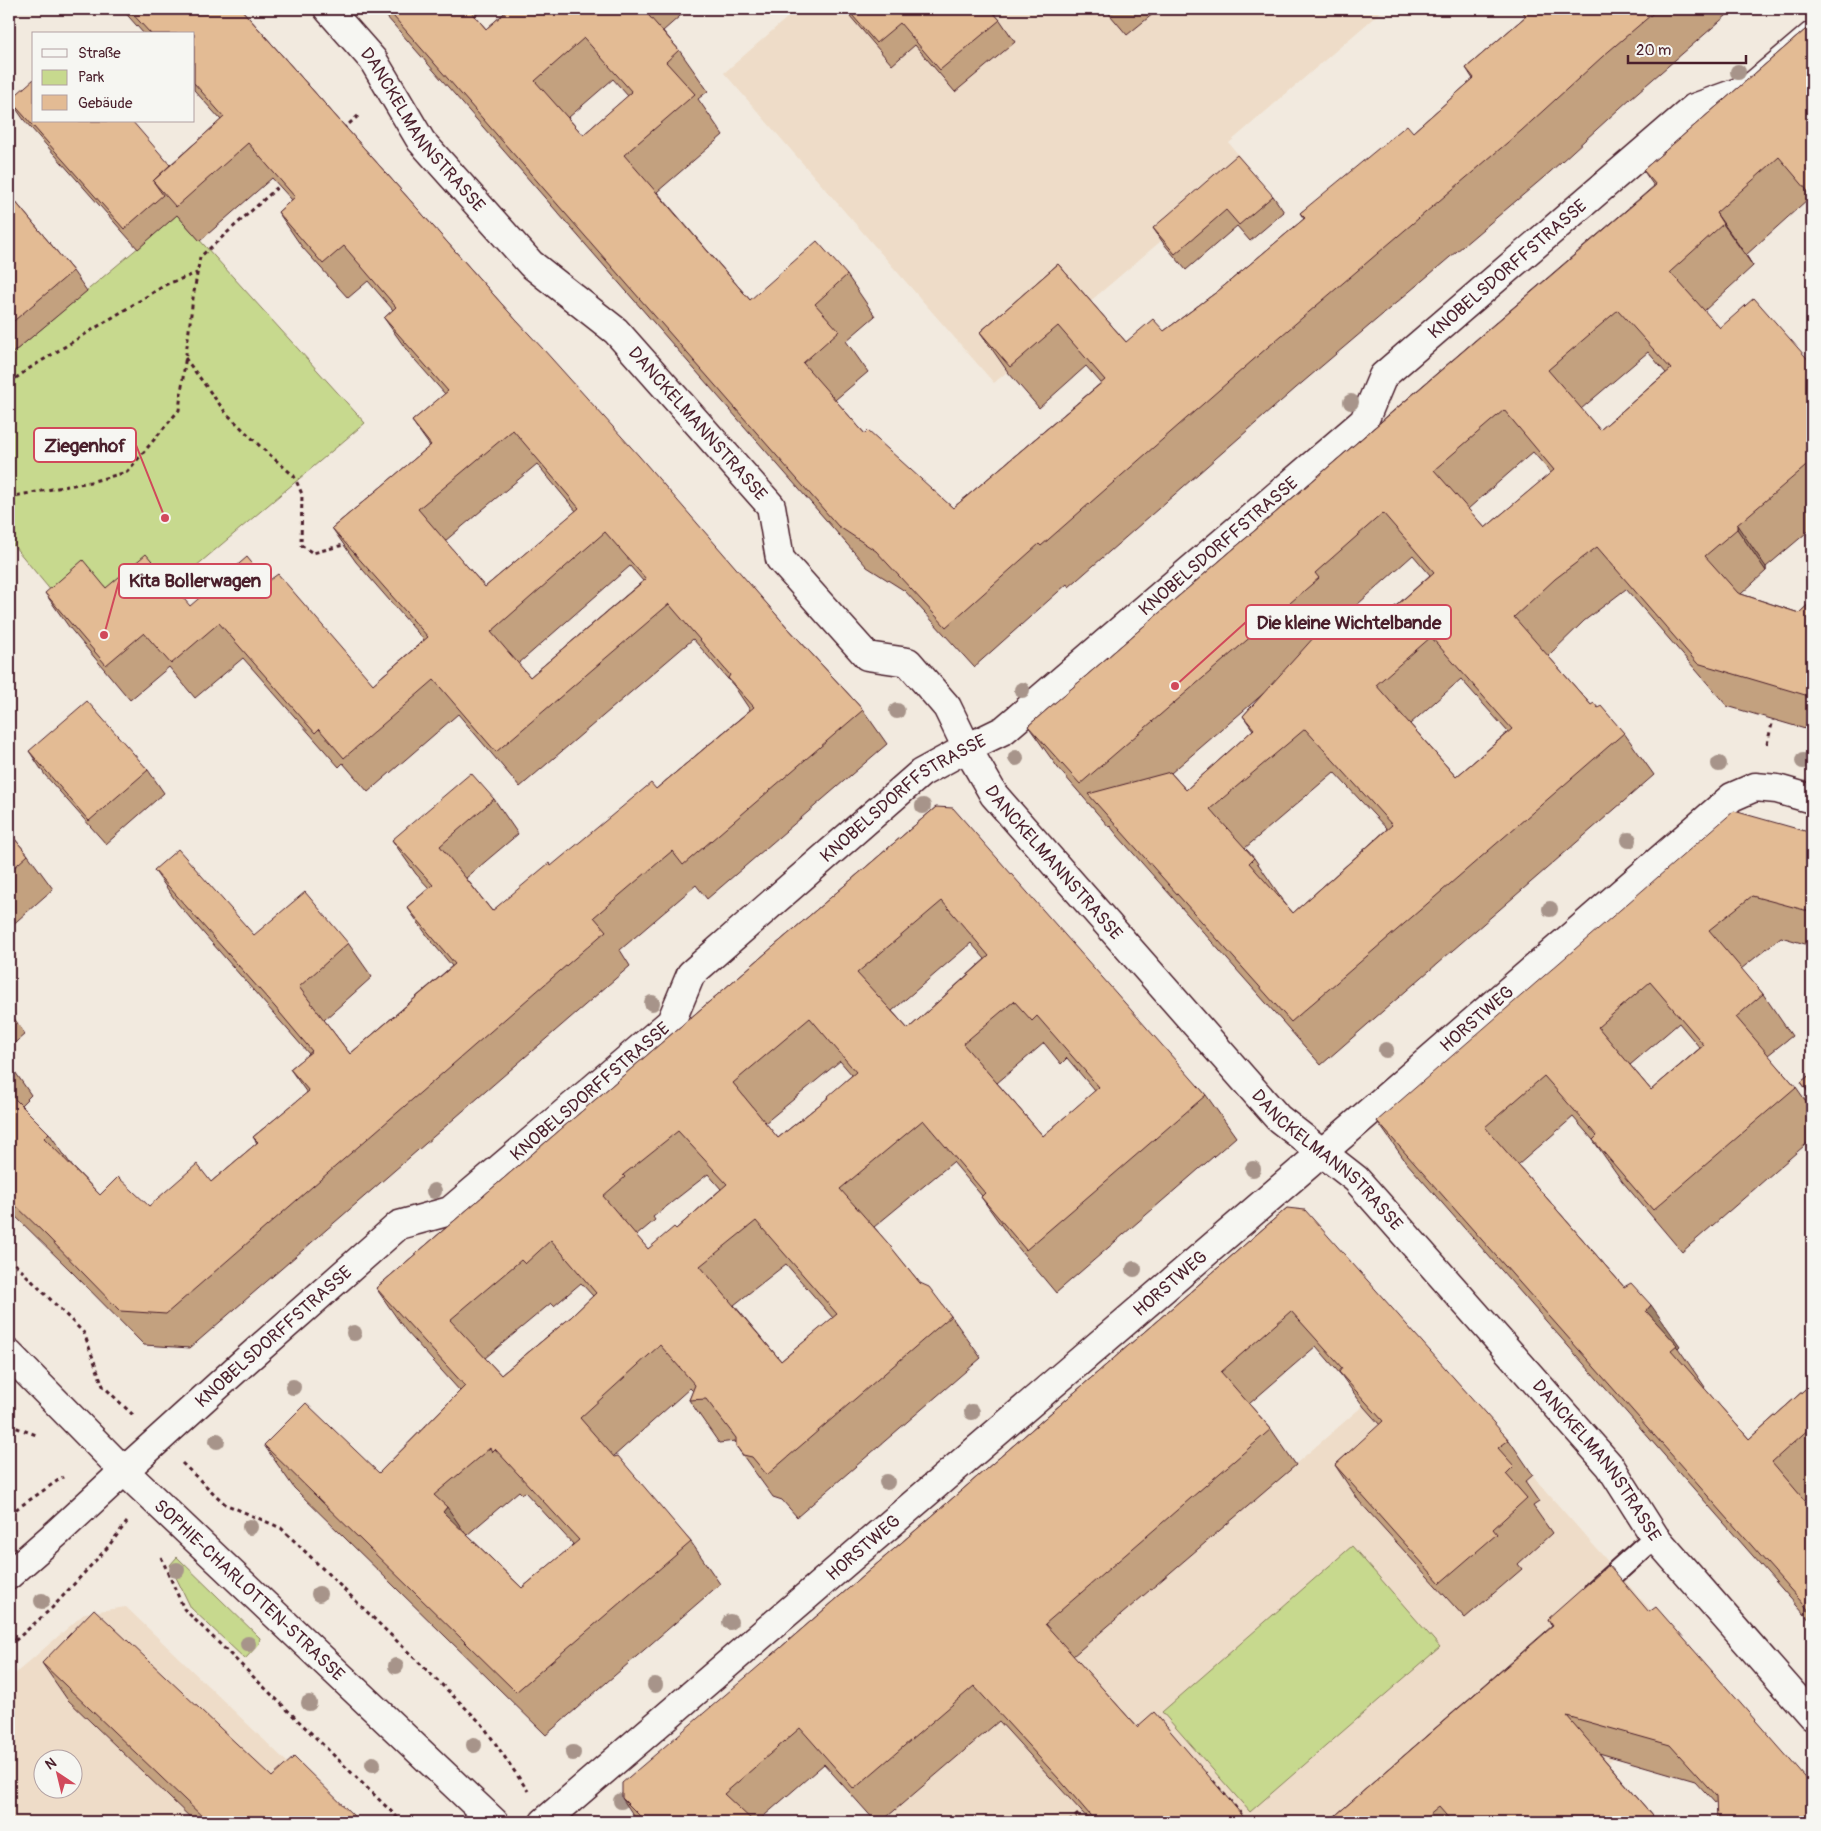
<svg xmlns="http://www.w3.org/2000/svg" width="1821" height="1831" viewBox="0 0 1821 1831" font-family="Pangolin,sans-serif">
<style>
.built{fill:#eedcc8;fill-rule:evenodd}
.green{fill:#c7d98e;stroke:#887c5c}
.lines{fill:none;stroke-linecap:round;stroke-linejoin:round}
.service-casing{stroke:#4a1f2b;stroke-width:25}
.minor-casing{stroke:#4a1f2b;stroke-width:31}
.tertiary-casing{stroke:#4a1f2b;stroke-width:31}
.primary-casing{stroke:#4a1f2b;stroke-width:31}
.path{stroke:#4a1f2b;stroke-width:3;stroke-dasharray:4 4;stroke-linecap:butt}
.service{stroke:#f6f6f2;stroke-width:21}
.minor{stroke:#f6f6f2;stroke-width:28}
.tertiary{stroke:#f6f6f2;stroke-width:28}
.primary{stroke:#f6f6f2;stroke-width:28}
.tree{fill:#a7948a}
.wall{fill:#c3a17f;stroke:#4a1f2b;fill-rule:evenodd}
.shaded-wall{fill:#9f8368;stroke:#4a1f2b}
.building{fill:#e3bb94;stroke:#4a1f2b;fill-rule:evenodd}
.labels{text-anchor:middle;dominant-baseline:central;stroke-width:4;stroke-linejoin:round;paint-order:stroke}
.street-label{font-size:18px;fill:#4a1f2b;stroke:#f6f6f2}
.leader{fill:none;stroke:#d1495b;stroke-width:2}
.callout-dot{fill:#d1495b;stroke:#f6f6f2;stroke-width:2}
.callout{fill:#f6f6f2;stroke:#d1495b;stroke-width:2}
.callout-label{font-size:19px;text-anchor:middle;font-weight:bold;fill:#4a1f2b}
</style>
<rect width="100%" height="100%" fill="#f2eadf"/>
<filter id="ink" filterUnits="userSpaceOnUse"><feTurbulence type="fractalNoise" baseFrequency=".02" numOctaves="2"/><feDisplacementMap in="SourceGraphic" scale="10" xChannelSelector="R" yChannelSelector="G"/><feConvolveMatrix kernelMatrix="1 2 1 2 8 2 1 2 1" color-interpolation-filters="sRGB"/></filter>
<g filter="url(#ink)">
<!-- built -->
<path class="built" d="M783 9H1384L1229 143 1248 167 994 383 724 73 789 16Z
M1424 1353 1708 1675 1604 1766 1538 1822H881Z
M126 1607 319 1793 286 1822H9V1679L85 1613ZM42 1758H72V1788H42Z"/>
<!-- green -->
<path class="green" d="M177 215 365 423 130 622 76 621 9 540V356Z
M1352 1546 1440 1647 1250 1812 1162 1712Z
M177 1557 260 1638 259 1644 245 1659 191 1608 170 1565Z"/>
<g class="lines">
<defs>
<path id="service" d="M1595 1591 1655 1537"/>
<g id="minor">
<path id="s1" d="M328 9 373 60 421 141 531 264 616 331 771 506 780 559 867 656 908 662 947 707 967 748 994 795 1278 1118 1356 1179 1610 1466 1655 1537 1812 1716"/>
<path id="s2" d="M124 1471 242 1364 399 1225 450 1211 671 1022 691 974 921 773 967 748 1004 730 1364 421 1383 376 1694 108 1752 87 1812 36"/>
<path id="s3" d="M544 1822 1353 1126 1732 797 1755 787 1777 789 1812 799"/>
</g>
<path id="tertiary" d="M9 1354 124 1471"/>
<g id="primary">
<path id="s4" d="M9 1575 58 1532 124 1471 494 1822"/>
</g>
</defs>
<!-- service casing -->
<use href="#service" class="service-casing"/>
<!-- minor casing -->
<use href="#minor" class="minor-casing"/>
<!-- tertiary casing -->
<use href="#tertiary" class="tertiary-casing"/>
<!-- primary casing -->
<use href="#primary" class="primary-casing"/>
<!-- path -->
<path class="path" d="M343 129 358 116
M185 358 226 413 263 449 294 476 302 494 301 545 313 553 347 544
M9 383 30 368 167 284 197 273
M9 497 90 482 127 472 179 410 193 298 200 257 279 186
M1767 744 1773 720
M9 1258 84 1333 103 1386 133 1415
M9 1425 39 1436
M182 1463 225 1504 281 1528 482 1724 528 1791
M9 1514 63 1477
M161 1557 184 1609 402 1822
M9 1646 52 1608 107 1548 127 1522
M1213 1781 1248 1822
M1069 1822 1083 1810"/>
<!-- service -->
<use href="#service" class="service"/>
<!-- minor -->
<use href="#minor" class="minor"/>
<!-- tertiary -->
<use href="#tertiary" class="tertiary"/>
<!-- primary -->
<use href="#primary" class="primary"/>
</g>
<!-- trees -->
<g class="tree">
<circle cx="1738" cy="72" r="8"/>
<circle cx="1351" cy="402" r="8"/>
<circle cx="1022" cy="690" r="8"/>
<circle cx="897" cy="711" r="8"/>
<circle cx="1016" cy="758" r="8"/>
<circle cx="1803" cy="761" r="8"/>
<circle cx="1719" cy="764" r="8"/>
<circle cx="923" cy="806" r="8"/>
<circle cx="1629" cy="840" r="8"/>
<circle cx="1550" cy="909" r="8"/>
<circle cx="652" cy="1003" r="8"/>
<circle cx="1386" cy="1050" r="8"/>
<circle cx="1253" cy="1169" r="8"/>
<circle cx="434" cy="1191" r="8"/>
<circle cx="1134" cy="1269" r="8"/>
<circle cx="354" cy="1333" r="8"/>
<circle cx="293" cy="1387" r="8"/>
<circle cx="972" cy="1412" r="8"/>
<circle cx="217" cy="1441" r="8"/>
<circle cx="887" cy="1482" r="8"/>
<circle cx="250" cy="1527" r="8"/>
<circle cx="177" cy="1570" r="8"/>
<circle cx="319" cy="1594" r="8"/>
<circle cx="42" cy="1601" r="8"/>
<circle cx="730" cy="1622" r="8"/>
<circle cx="248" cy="1644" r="8"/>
<circle cx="396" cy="1666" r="8"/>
<circle cx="655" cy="1685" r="8"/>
<circle cx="309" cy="1703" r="8"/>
<circle cx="474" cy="1745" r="8"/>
<circle cx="573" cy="1753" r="8"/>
<circle cx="373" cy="1764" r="8"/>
<circle cx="621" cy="1801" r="8"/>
</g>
<!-- wall -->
<path class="wall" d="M122 9H241L787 627 863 710 887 744 707 899 696 885 620 950 630 966 190 1348 144 1345 71 1271 9 1210V1063L31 1095 21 1105 49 1133 72 1166 100 1195 149 1206 211 1182 257 1143 253 1137 307 1093 290 1069 309 1054 178 904 154 870 254 935 348 943 372 977 324 1020 350 1054 452 966 431 941 407 907 429 888 416 874 392 840 494 799 518 834 466 878 492 911 656 789 750 710 734 686 693 639 520 787 458 714 368 792 343 763 339 767 243 658 195 698 169 667 130 700 69 627 45 593 106 588 190 606 267 582 373 684 424 640 356 562 332 528 430 446 412 421 445 394 408 352 384 318 393 310 368 281 348 298 302 247 278 212 292 200 272 178 200 241 177 215 138 249 24 120 10 100 170 165 221 120 194 90V34H144ZM537 464 576 511 485 587 445 541ZM630 566 643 581 530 677 518 664Z
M380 9H483L475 16 486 29 509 9H688L663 31 679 50 708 91 698 99 723 135 657 192 750 300 847 275 875 316 846 341 868 372 835 400 865 434 953 508 1101 383 1086 366 1039 408 1008 372 980 332 1058 264 1126 342 1164 331 1218 291 1304 219 1300 213 1413 132 1473 79 1466 68 1526 16 1521 9H1734L1631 98 1550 172 1296 388 1069 587 1067 584 974 667 905 591 867 567 483 127ZM613 79 628 96 583 135 568 118Z
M844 9H990L1000 20 1015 42 955 92 915 45 892 65Z
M1105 9H1159L1127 35Z
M1812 24V204L1808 199 1746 255 1753 266 1704 311 1720 328 1812 364V363V528L1766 567V571L1741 594 1799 613 1812 601V731L1727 706 1626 589 1584 621 1548 656 1591 705 1598 708 1624 733 1654 775 1321 1065 1118 836 1110 826 1109 827 1058 768 1028 726 1654 186 1643 170ZM1648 352 1666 373 1600 430 1581 409ZM1533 452 1551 473 1485 528 1468 509ZM1413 555 1430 575 1367 632 1349 612ZM1461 679 1508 732 1456 777 1410 724ZM1264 693 1243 716 1253 730 1186 790 1171 773ZM1334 772 1387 829 1293 913 1283 901V900L1254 858 1245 848Z
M9 194 73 271 87 291 9 356Z
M1273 196 1284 212 1250 241 1237 226 1186 270 1164 244 1153 228Z
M9 667 14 675 9 679Z
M29 751 148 770 164 793 106 844 45 775Z
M936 807 1206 1095 1236 1137 1056 1293 1011 1239 981 1197 982 1196 953 1162 874 1227 920 1283 951 1316 981 1358 797 1517 782 1500 773 1497 736 1446 735 1441 719 1443 689 1400 693 1391 690 1388 613 1457 691 1542 720 1584 546 1735 294 1488 264 1445 379 1473 460 1391 406 1331 376 1288ZM971 943 985 959 908 1029 892 1011ZM1044 1043 1061 1064 1067 1058 1095 1091 1043 1136 997 1083ZM840 1061 852 1075 829 1097 778 1138 765 1123ZM708 1174 721 1189 676 1229 648 1249 636 1236 655 1220 653 1217ZM786 1264 833 1318 781 1361 734 1305ZM581 1283 593 1296 571 1317 501 1375 485 1358 551 1303 554 1306ZM519 1491 522 1494 525 1492 574 1545 522 1588 467 1535Z
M9 832 28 855 53 889 9 928Z
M1812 833V946L1781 937 1741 969 1763 994 1792 1036 1768 1055 1796 1087 1812 1110V1139L1682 1252 1622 1181 1593 1140 1573 1117 1518 1165 1624 1287 1680 1346 1678 1348 1705 1387 1704 1388 1749 1439 1812 1383V1493L1804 1500 1812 1509V1623L1406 1162 1377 1121ZM1679 1023 1700 1048 1651 1090 1630 1065Z
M9 1011 25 1034 9 1048Z
M1812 1073V1098L1801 1082Z
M1287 1208 1509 1440 1533 1475 1525 1482 1539 1502 1533 1506 1552 1533 1518 1564 1522 1569 1465 1618 1359 1501 1335 1465 1380 1425 1364 1407 1341 1375 1316 1346 1249 1404 1271 1429 1296 1465 1073 1656 1137 1727 1248 1822H1091L999 1721 881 1822H876L824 1764 757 1822H638L622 1798 780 1648Z
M1649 1612 1812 1785 1716 1804 1695 1781 1599 1753 1658 1822H1328L1552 1626 1548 1619Z
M42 1663 272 1777 360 1822H195L67 1699Z"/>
<!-- shaded-wall -->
<path class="shaded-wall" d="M1716 213 1746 255 1753 266 1723 224Z
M1737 525 1766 567V571L1737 529Z
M1651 1305 1680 1346 1678 1348 1646 1311Z
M447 1507 476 1549 443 1512Z"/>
<!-- building -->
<path class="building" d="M128 9H241L516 320 543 349 639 456 787 627 863 710 683 865 672 851 594 917 606 931 166 1314 120 1311 47 1236 9 1199V1093L49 1133 44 1138 100 1195 118 1177 149 1206 197 1164 211 1182 258 1142 253 1137 309 1091 290 1069 312 1051 275 1007 154 870 178 849 254 935 305 892 348 943 299 987 350 1054 455 964 407 907 433 885 392 840 471 773 494 799 440 846 492 911 549 863 551 866 651 783 656 789 754 707 728 678 730 675 669 604 496 752 434 680 344 758 319 729 315 733 219 623 171 664 144 633 106 665 45 593 83 560 106 588 146 554 190 606 247 557 267 582 278 574 373 684 428 637 332 528 431 445 412 421 448 391 384 318 396 307 344 246 323 264 278 212 295 197 248 143 176 207 153 181 224 117 194 83V34H151ZM513 430 579 508 485 587 418 509ZM605 532 646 579 530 677 491 632Z
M387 9H469L486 29 509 9H643L679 50 666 62 695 94 624 155 750 300 817 241 847 275 815 304 839 331 803 363 865 434 868 431 953 508 1105 380 1058 326 1010 367 980 332 1058 264 1126 342 1153 319 1164 331 1218 291 1305 218 1300 213 1407 125 1413 132 1474 78 1466 68 1526 16 1521 9H1658L1602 57 1521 131 1268 347 1041 546 1039 544 946 627 876 551 838 526ZM584 38 632 92 583 135 535 81Z
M847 9H990L1000 20 940 70 900 23 876 43Z
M1108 9H1117L1112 13Z
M1812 24V120L1806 126 1812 133V196L1779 157 1716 213 1723 224 1670 272 1720 328 1754 298 1812 364V363V461L1737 525V529L1705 556 1738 593 1799 613 1812 601V697L1697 663 1597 547 1555 579 1514 617 1591 705 1594 703 1598 708 1601 706 1624 733 1291 1022 1088 794 1170 772 1186 790 1254 729 1243 716 1343 605 1367 632 1434 572 1383 513 1315 573 1319 578 1080 784 1028 726 1656 185 1643 170ZM1618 310 1671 369 1600 430 1548 370ZM1504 410 1554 470 1485 528 1434 470ZM1431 637 1512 729 1456 777 1376 685ZM1305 729 1392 825 1293 913 1249 863 1254 858 1210 809Z
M34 79V121H132L170 165 153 181 163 195 124 229 10 100Z
M1237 155 1273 196 1239 225 1226 210 1175 254 1153 228Z
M9 194 73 271 9 325Z
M87 701 148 770 89 821 29 751Z
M936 807 953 808 1206 1095 1026 1250 981 1197 985 1193 923 1120 840 1189 887 1242 920 1283 929 1287 951 1316 767 1475 752 1457 743 1455 736 1446V1438L706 1399 689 1400 695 1385 660 1345 580 1418 614 1457 618 1456 691 1542 516 1692 264 1445 306 1403 379 1473 465 1386 376 1288ZM942 901 989 956 908 1029 857 973ZM1014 1001 1032 1021 1037 1016 1099 1087 1043 1136 963 1044ZM810 1018 856 1072 828 1096 829 1097 778 1138 733 1083ZM678 1131 727 1184 676 1229 674 1227 648 1249 603 1196 625 1177 623 1175ZM756 1221 837 1314 781 1361 700 1266ZM551 1240 596 1293 571 1317 501 1375 450 1320 521 1260 525 1264ZM490 1448 492 1452 495 1449 579 1540 522 1588 443 1512 447 1507 434 1495Z
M1734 811 1812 833V912L1752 896 1709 930 1763 994 1736 1017 1796 1087 1653 1210 1593 1140 1597 1136 1544 1076 1485 1127 1624 1287 1631 1283 1651 1305 1646 1311 1677 1345 1671 1350 1749 1439 1812 1383V1426L1772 1462 1812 1509V1614L1377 1121ZM1650 982 1704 1045 1651 1090 1598 1027Z
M9 832 28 855 9 872Z
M1812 1073V1096L1801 1082Z
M1287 1208 1305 1210 1509 1440 1498 1448 1514 1466 1506 1474 1527 1498 1493 1529 1497 1534 1440 1583 1335 1465 1383 1421 1339 1372 1342 1368 1291 1311 1221 1372 1271 1429 1045 1624 1137 1727 1154 1712 1248 1822H1096L1059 1779 974 1686 854 1789 800 1728 724 1794 754 1822H646L622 1798V1783L780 1648Z
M1609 1565 1649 1612 1656 1607 1812 1785V1822H1717L1716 1796 1670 1745 1567 1716 1658 1822H1452L1439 1807 1421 1822H1328L1553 1626 1548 1619Z
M94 1609 272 1777 294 1757 360 1822H208L42 1663Z
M1307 1818 1312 1822H1303Z"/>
</g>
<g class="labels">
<!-- street labels -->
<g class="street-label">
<text stroke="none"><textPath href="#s1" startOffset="154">DANCKELMANNSTRASSE</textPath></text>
<text stroke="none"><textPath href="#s2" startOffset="1851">KNOBELSDORFFSTRASSE</textPath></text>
<text stroke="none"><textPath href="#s1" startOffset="559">DANCKELMANNSTRASSE</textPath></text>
<text stroke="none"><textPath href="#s2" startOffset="1446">KNOBELSDORFFSTRASSE</textPath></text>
<text stroke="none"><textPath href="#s2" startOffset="1041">KNOBELSDORFFSTRASSE</textPath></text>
<text stroke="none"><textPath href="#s1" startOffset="1144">DANCKELMANNSTRASSE</textPath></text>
<text stroke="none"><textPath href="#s3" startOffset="1231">HORSTWEG</textPath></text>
<text stroke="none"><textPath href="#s2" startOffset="606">KNOBELSDORFFSTRASSE</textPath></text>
<text stroke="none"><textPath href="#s1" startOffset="1549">DANCKELMANNSTRASSE</textPath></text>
<text stroke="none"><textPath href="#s3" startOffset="826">HORSTWEG</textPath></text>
<text stroke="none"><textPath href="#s2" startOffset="201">KNOBELSDORFFSTRASSE</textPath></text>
<text stroke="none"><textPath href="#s1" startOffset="1954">DANCKELMANNSTRASSE</textPath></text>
<text stroke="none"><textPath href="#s3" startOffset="421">HORSTWEG</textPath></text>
<text stroke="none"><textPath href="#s4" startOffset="328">SOPHIE-CHARLOTTEN-STRASSE</textPath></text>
</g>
</g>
<!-- callouts -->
<path class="leader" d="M165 518L136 445M104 635L119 581M1175 686L1246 622"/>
<g class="callout-dot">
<circle cx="165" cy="518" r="5"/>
<circle cx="104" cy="635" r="5"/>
<circle cx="1175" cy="686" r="5"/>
</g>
<g class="callout">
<rect x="34" y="428" width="102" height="34" rx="5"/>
<rect x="119" y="564" width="152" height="34" rx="5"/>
<rect x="1246" y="605" width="205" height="34" rx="5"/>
</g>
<g class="callout-label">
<text x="85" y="452">Ziegenhof</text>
<text x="195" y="587">Kita Bollerwagen</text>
<text x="1349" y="629">Die kleine Wichtelbande</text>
</g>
<!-- margin -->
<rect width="1821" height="1831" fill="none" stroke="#f6f6f2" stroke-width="30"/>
<rect x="15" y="15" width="1791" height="1801" fill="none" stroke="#4a1f2b" stroke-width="2" filter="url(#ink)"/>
<!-- legend -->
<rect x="32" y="32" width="162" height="90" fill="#f6f6f2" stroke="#b1a0a2"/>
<rect x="42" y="49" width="25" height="8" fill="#f6f6f2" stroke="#b1a0a2"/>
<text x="78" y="58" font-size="15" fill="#4a1f2b">Straße</text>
<rect x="42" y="70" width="25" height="15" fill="#c7d98e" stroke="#b1a0a2"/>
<text x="78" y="82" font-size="15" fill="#4a1f2b">Park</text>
<rect x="42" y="95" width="25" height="15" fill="#e3bb94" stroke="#b1a0a2"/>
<text x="78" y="108" font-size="15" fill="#4a1f2b">Gebäude</text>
<!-- north arrow -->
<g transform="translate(58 1774) rotate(325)"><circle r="24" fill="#f6f6f2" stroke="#b1a0a2"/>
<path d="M0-4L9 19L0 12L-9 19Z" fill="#d1495b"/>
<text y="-8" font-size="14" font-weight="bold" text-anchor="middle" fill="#4a1f2b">N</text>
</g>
<!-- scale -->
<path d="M1628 55v8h118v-8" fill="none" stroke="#4a1f2b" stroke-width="2.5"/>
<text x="1636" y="55" font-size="15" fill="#4a1f2b" stroke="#f6f6f2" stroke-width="4" paint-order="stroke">20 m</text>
</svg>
